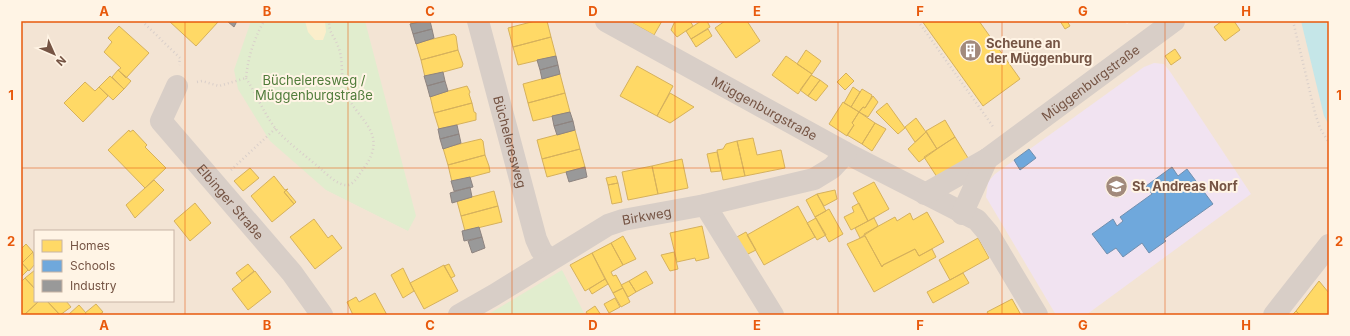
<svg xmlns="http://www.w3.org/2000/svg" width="1350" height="336" viewBox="0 0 1350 336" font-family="Inter,sans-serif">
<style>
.residential{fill:#f3e4d4;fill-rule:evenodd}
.education{fill:#f1e3f1}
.green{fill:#e1edce}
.sand{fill:#fbeecb}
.water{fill:#c5e6e8}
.homes{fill:#ffd966;stroke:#d6b15c}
.schools{fill:#6fa8dc;stroke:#718fae}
.industry{fill:#999;stroke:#8e8480}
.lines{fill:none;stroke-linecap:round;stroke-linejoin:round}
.path{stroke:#d9cfca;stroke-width:2.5;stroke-dasharray:1 3;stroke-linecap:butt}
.minor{stroke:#d8cec7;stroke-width:22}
.grid{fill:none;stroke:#e8590c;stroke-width:1;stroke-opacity:0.55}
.labels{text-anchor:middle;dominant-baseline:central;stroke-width:4;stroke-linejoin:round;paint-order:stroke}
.poi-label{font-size:13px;font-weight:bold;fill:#755444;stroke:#fff4e5;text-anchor:start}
.park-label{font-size:13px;fill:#507c3a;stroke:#fff4e5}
.street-label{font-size:13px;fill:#755444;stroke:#fff4e5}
.neatline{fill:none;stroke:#e8590c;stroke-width:1.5}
.grid-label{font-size:13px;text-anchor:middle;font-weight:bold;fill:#e8590c}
</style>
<rect width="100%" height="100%" fill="#f6efe5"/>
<!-- residential -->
<path class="residential" d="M21 21H1124L1127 24 1131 21H1329V315H21ZM35 231H173V301H35Z"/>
<!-- education -->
<path class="education" d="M1154 63 1164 64 1171 73 1251 194 1086 315H1056L986 197 988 182 995 174 1144 67Z"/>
<!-- green -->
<path class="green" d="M251 21H365L416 216 408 231 326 190 270 141 238 89 234 70Z
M562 270 585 315H487Z"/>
<!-- sand -->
<path class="sand" d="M305 21H325L326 32 323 40H315L308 32Z"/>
<!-- water -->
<path class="water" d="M1301 21H1326L1329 34V125L1324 116Z"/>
<!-- homes -->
<path class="homes" d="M169 21H217L218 22 196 46Z
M411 21H424L411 24Z
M535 21H547L551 37 513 47 508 28Z
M629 21H662L654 35Z
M675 21H690L693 26 677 37 671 30Z
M701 21H707L710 27 691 39 686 31Z
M725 21H747L760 41 736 58 715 28Z
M922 21H979L1020 79 983 106Z
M1060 21H1067L1070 26 1065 29Z
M1222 21H1234L1240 30 1225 41 1214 27Z
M119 26 149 53 126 78 118 70 121 68 104 52 112 42 108 38Z
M708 29 712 36 696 47 691 39Z
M454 34 456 36 458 50 421 60 416 43Z
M551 37 556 56 518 65 513 47Z
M1175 49 1181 58 1171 65 1165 56Z
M458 50 463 64 462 67 425 77 421 60Z
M806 50 821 61 812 74 797 64Z
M786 56 812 74 798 94 772 75Z
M637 66 673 86 657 116 620 96Z
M118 70 131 81 124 89 112 77Z
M846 73 854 81 845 90 837 82Z
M560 74 565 93 528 103 523 84Z
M811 75 820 80 808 96 800 90Z
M110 76 124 89 113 100 99 87Z
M820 80 828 86 816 101 808 96Z
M85 82 95 91 99 87 108 96 83 122 64 103Z
M467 86 470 92 469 94 472 103 434 113 430 96Z
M853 87 860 92 851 107 844 103Z
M862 89 872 95 871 98 865 108 863 107 859 112 851 107Z
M565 93 570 112 533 121 528 103Z
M670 93 694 107 670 123 657 116Z
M873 96 878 102 868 117 859 112 863 107 865 108Z
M843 102 859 112 852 123 854 125 847 136 829 124Z
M472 103 474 112 476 113V120L439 129 434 113Z
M887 103 905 128 898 134 876 112Z
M859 112 875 123 862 144 847 135 854 125 852 123Z
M916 118 926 132 915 142 905 127Z
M945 120 955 137 937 149 926 131Z
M875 123 886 129 872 151 862 144Z
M129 130 130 132 133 130 147 145 145 147 166 168 145 188 108 150Z
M575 130 580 149 542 159 537 140Z
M926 132 937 149 919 162 908 149Z
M955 137 968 158 937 177 924 157Z
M753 138 757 155 781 150 785 168 745 176 737 141Z
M481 139 483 141 485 155 448 165 443 148Z
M737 141 745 176 723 180 717 150 723 149 726 144Z
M580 149 585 167 547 177 542 159Z
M717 152 721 171 711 172 707 154Z
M485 155 489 166 490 172 452 182 448 165Z
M682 159 688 188 658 194 652 166Z
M652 166 658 194 628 200 622 172Z
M250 168 259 178 243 191 234 181Z
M274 176 285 190 288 189 284 192 294 204 272 222 251 196Z
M616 176 618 183 608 185 606 178Z
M154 180 164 190 135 218 126 205Z
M874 182 889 209 868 221 853 193Z
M618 183 622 202 612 204 608 185Z
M286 190 296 202 294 204 284 192Z
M835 190 837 199 824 206 817 194Z
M494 191 498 206 461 216 457 201Z
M817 194 826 211 815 217 806 200Z
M195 203 211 223 190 241 174 221Z
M859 203 868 221 851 230 844 217 854 212 852 207Z
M498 206 502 222 465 231 461 216Z
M798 206 815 237 764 265 747 235Z
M829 209 843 234 829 242 815 217Z
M927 212 944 242 919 256 915 249 883 265 882 267 864 234 895 217 897 221 910 213 913 220Z
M816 218 826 235 817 240 807 223Z
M874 218 878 226 860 238 855 228Z
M314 219 328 238 332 235 342 248 315 269 290 237Z
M702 226 709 258 696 261 695 258 677 262 670 233Z
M746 232 756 250 746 255 735 238Z
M623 236 636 259 623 265 611 243Z
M865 236 882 267 883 265 915 249 919 256 932 249 936 257 874 292 847 244Z
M978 238 989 258 950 280 939 260Z
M611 243 623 265 611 272 613 276 616 275 623 288 613 293 592 253Z
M26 244 33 252 22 263 21 249Z
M33 252 35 264 29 271 22 263Z
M674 252 678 269 670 271 661 255Z
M592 253 605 279 585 291 570 265Z
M22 263 28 270 21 277V264Z
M248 264 254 271 242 281 236 273Z
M449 264 455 276 451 278 444 266Z
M444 265 458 291 424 309 410 283Z
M403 268 414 291 403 298 391 275Z
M35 270V289L25 278Z
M255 271 271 292 248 310 232 289Z
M646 271 653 283 636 292 629 281Z
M963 273 969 283 933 303 927 292Z
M25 278 35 289V301H39L24 315H21V282Z
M605 279 608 284 592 294 589 289Z
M629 281 636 292 628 297 621 285Z
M1319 281 1329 293V315H1300L1296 311Z
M623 288 630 302 621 307 613 293Z
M375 293 387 315H353L347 302 356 297 359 302Z
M615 298 620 307 609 313 604 304Z
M1012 299 1021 315H989L987 312Z
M39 301H47L60 315H24Z
M47 301H66L71 307 60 315Z
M96 304 103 312 99 315H87L85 313Z
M79 305 86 313 84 315H68Z
M595 306 601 315H588L586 312Z
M1296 311 1300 315H1292Z"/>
<!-- schools -->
<path class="schools" d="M1029 149 1036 158 1020 170 1014 160Z
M1172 167 1178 176 1187 169 1213 204 1164 239 1166 241 1149 253 1142 243 1123 257 1116 248 1107 254 1092 234 1113 219 1117 226 1123 221 1120 217 1152 194 1146 186Z"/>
<!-- industry -->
<path class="industry" d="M227 21H237L234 27Z
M424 21H430L432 29 413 34 410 24Z
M432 29 434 38 416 44 413 34Z
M556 56 558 65 540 70 537 60Z
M558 65 560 74 542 79 540 70Z
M443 72 445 81 427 86 424 76Z
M445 81 448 91 430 97 427 86Z
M570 112 573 121 554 126 552 116Z
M573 121 575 130 557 135 554 126Z
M457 125 459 134 440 139 438 129Z
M459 134 461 143 443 149 440 139Z
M585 167 587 177 569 182 566 172Z
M470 177 473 187 454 191 451 181Z
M470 187 472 197 452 203 450 193Z
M479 227 482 237 464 241 462 231Z
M482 237 485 248 472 253 468 241Z"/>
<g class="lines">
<!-- path -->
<path class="path" d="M142 21 180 58 179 65
M918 21 994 128
M1293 21 1315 113 1320 128 1329 143
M21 25 27 21
M246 78C256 94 264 113 275 128 286 142 309 158 323 171 329 176 342 189 351 184 356 181 360 173 364 168 390 132 356 120 345 91 340 77 344 60 338 46 334 35 329 34 329 21
M197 82 202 81 219 86 246 78C248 57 254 39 264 21
M231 170 276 128"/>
<!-- minor -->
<g class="minor">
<path id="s1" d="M478 21 536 239 541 250 549 260"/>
<path id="s2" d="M606 21 846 153 977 220 988 233 1037 315"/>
<path id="s3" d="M177 86 161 121 292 273 322 315"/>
<path d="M925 194 987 159"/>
<path d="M705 205 773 315"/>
<path id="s4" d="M962 214 987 159 1174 21"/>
<path id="s5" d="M459 315 494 295 608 225 623 220 705 205 814 179 832 168 846 153"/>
<path d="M1274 315 1329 245"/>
</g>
</g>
<!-- grid -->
<path class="grid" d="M185 21V315M348 21V315M512 21V315M675 21V315M838 21V315M1002 21V315M1165 21V315M21 168H1329"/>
<!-- icons -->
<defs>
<symbol id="building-disc" viewBox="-11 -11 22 22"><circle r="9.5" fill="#a28a7c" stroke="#fff4e5"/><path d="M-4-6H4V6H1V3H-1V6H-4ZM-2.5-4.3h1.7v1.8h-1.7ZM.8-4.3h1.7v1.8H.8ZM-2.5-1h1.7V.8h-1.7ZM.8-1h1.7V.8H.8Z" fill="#fff"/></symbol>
<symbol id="school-disc" viewBox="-11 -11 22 22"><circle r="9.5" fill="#a28a7c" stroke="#fff4e5"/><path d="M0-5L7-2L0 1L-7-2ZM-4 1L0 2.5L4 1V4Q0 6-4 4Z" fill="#fff"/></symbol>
</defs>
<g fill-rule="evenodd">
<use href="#building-disc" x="958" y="38" width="25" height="25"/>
<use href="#school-disc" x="1104" y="174" width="25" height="25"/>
</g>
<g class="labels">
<!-- poi labels -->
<g class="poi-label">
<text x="986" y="43">Scheune an<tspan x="986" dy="15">der Müggenburg</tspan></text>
<text x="1132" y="186">St. Andreas Norf</text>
</g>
<!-- park labels -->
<g class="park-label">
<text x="314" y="80">Bücheleresweg /<tspan x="314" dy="15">Müggenburgstraße</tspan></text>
</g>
<!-- street labels -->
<g class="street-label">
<text stroke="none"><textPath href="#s4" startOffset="189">Müggenburgstraße</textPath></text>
<text stroke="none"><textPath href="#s2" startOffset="181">Müggenburgstraße</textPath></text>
<text stroke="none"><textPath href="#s1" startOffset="125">Bücheleresweg</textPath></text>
<text stroke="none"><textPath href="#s3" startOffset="145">Elbinger Straße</textPath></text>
<text stroke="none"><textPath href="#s5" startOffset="214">Birkweg</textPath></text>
</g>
</g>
<!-- border -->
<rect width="1350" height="336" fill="none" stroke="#fff4e5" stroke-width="44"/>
<!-- legend -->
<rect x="34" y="230" width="140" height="72" fill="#fff4e5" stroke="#c8b4a5"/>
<rect x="42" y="240" width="20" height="12" fill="#ffd966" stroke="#c8b4a5"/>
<text x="70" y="250" font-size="12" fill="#755444">Homes</text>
<rect x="42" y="260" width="20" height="12" fill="#6fa8dc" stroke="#c8b4a5"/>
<text x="70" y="270" font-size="12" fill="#755444">Schools</text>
<rect x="42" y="280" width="20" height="12" fill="#999999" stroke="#c8b4a5"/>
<text x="70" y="290" font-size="12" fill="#755444">Industry</text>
<!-- north arrow -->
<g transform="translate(54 54) rotate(135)" stroke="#fff4e5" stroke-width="3" paint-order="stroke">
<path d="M0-3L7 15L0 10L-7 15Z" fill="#755444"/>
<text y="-6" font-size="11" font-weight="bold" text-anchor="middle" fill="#755444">N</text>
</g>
<rect x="22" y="22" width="1306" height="292" class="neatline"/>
<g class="grid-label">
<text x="104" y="16">A</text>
<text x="267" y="16">B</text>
<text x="430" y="16">C</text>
<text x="593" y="16">D</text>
<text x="757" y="16">E</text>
<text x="920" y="16">F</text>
<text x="1083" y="16">G</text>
<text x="1246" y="16">H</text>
<text x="11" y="100">1</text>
<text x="1339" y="100">1</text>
<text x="11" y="246">2</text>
<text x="1339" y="246">2</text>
<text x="104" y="330">A</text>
<text x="267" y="330">B</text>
<text x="430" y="330">C</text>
<text x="593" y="330">D</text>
<text x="757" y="330">E</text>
<text x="920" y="330">F</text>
<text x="1083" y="330">G</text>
<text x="1246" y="330">H</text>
</g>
</svg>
